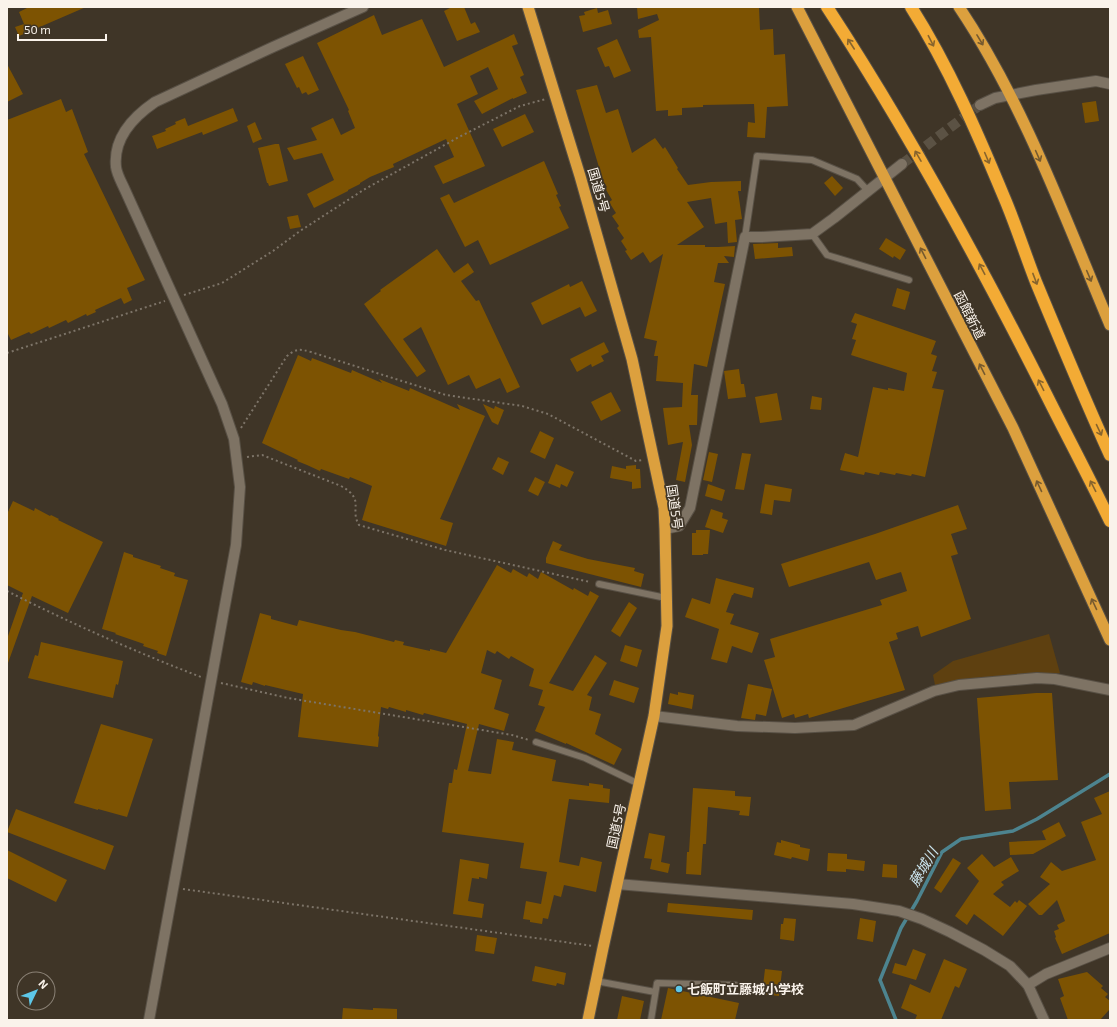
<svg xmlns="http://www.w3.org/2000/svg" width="1117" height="1027" viewBox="0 0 1117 1027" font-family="'Exo 2','Noto Sans JP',sans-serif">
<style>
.green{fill:#5e4010}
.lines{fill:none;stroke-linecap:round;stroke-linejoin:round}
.stream{stroke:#4d848f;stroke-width:3.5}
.building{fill:#7d5302}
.minor-tunnel{stroke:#5b5244;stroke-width:10;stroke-dasharray:10 5;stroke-linecap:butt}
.service-casing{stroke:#585045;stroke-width:8}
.minor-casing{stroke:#585045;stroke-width:12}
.tertiary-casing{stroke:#585045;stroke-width:12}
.trunk-casing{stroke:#585045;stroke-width:13}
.motorway-casing{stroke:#585045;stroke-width:14}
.path{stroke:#7d7468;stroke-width:2;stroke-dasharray:2 3;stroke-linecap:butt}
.service{stroke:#7e7364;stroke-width:6}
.minor{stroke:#7e7364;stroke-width:10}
.tertiary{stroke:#7e7364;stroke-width:10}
.trunk{stroke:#dca03e;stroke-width:11}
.motorway{stroke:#f3ab35;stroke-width:12}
.oneway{stroke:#765a2f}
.oneway2{stroke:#87642d}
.poi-dot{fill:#5dc7e8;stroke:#3f3527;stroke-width:1.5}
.labels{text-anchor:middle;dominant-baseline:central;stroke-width:3.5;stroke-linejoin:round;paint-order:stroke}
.street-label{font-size:13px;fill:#faf3eb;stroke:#3f3527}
.poi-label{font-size:13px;font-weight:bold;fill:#faf3eb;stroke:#3f3527;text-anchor:start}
.water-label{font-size:14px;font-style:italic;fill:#cde7f1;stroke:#3f3527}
</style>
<rect width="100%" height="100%" fill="#3f3527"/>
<!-- green -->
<path class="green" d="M1049 634 1060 673 935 685 933 675 953 661Z"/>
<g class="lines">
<!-- stream -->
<path class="stream" d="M896 1020 880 980 901 928 917 901 942 852 961 839 1013 831 1037 819 1110 774"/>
</g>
<!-- building -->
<path class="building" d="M29 7H86L19 36 15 27 24 24 19 12Z
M452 7H464L471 24 475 22 480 32 457 41 444 11Z
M637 7H759L760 30 773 29 774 55 785 54 788 106 767 107 765 138 747 137 748 122 755 123 754 104 703 105V107L682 108V115L668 116V110L656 111 651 37 639 38 638 30 659 20 657 14 638 19Z
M597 8 598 13 608 10 612 24 583 32 579 16 585 15 584 12Z
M374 15 382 35 422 19 444 67 514 34 518 44 512 46 524 75 520 77 527 93 513 99V98L482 114 474 101 498 89 488 67 470 76 478 94 457 104 485 166 443 184 434 166 454 157 446 139 393 164 394 167 370 177 360 183V184L348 190V191L314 208 307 194 334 180 322 153 294 160 287 148 317 140 311 128 333 118 341 135 355 128 348 111 349 110 317 43Z
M617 39 631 71 614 78 609 66 605 67 597 48Z
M303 56 319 90 308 95 306 92 302 94 299 87 297 88 285 64Z
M7 64 23 94 7 102Z
M597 85 606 113 618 109 632 153 655 138 663 149 665 147 678 168 677 169 688 185 711 182 741 181V191H738L742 219 735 220 737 242 728 243 727 222 715 224 711 198 687 202 704 227 677 245H705V247H718L719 248 718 247 735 246 734 257 724 256 729 263H718L714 282 725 284 707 367 694 364 691 395H698L697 425H689L692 445 685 482 676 480 683 442 668 445 663 408 682 407 683 383 656 381 658 356H654L657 341 644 338 663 254 650 263 643 252 631 260 625 251 627 250 621 241 624 238 617 228 619 226 612 216 616 213 609 202 612 200 605 188 607 187 600 176 601 174 576 90Z
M61 99 66 112 72 109 88 152 84 154 145 280 127 288 132 300 124 304 121 298 95 310 96 312 87 316 86 314 68 323 66 320 49 328 48 326 31 334 29 332 11 340 7 332V120Z
M1096 101 1099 121 1085 123 1082 103Z
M233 108 238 121 203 135 202 132 157 149 152 136 166 131 165 129 176 124 175 122 185 118 188 126Z
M525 114 534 132 502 147 493 129Z
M255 122 262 139 253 143 247 126Z
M275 144H279L288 181 269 186 268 183H267L258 148Z
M544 161 558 194 556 195 561 206 559 207 569 228 490 265 478 240 465 247 440 198 449 194 454 203Z
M832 176 843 188 835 196 824 183Z
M298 215 301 227 290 229 287 217Z
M886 238 906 250 900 260 894 256 893 258 879 249Z
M778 243V248L792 247 793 256 755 259 753 244Z
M437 249 454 273 468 263 474 272 461 281 476 301 479 300 520 387 507 393 500 378 476 389 469 375 448 385 421 327 403 339 426 371 417 377 364 304 381 291 380 290Z
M582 281 597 311 585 317 580 307 542 325 531 303 569 284 570 287Z
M897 288 910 292 905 310 892 306Z
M855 313 936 341 931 354 937 356 932 371 937 372 932 388 944 390 925 477 912 474 911 476 896 473 895 475 880 472 879 475 865 472 864 475 840 470 845 453 858 457 873 387 888 390V388L904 391 907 373 851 355 856 340 852 339 857 324 851 322Z
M604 342 609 352 601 356 604 361 592 367 591 364 577 372 570 359Z
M298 355 311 361 312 358 351 373 352 370 382 383 379 379 409 391 410 388 460 410 457 404 485 416 440 519 453 523 446 546 362 520 372 486 350 477 349 479 321 469 320 471 307 465 297 461 298 460 262 443Z
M739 369 741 384H744L746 397 728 399 724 371Z
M611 392 621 411 601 421 591 402Z
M777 393 782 420 760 423 755 397Z
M812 396 822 398 821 410 810 409Z
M483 404 494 409 495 406 504 410 498 425 492 422Z
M540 431 554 438 545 459 530 452Z
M709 452 718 454 712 482 703 480Z
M742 453 751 454 744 490 735 489Z
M498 457 509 462 503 475 492 469Z
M556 464 574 472 567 487 561 484 560 488 548 483Z
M636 465V469H640L641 488 632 489V482L610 478 612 466 626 469V466Z
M535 477 545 482 538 496 528 491Z
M708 484 725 490 722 501 705 496Z
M765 484 792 489 790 502 774 500 772 515 760 513Z
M13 501 34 511 35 508 50 516 51 515 59 519 58 520 103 542 68 613 32 596 8 663 7 662V639L23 593 7 585V514Z
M958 505 967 529 951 534 958 554 951 556 971 619 921 637 918 626 896 633 898 639 889 642 905 690 809 718 808 714 795 718 794 714 782 718 764 660 775 657 770 639 882 605 880 600 907 591 901 572 876 580 869 562 789 587 781 564 875 534Z
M711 509 723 513 722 518 728 520 723 533 705 527Z
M696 530H710L708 554H703V555H692V533H696Z
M553 541 562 545 559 550 588 559 635 568 634 571 644 574 641 587 546 563V558Z
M124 552 133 555V557L161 566 160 568 175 573 174 576 188 580 166 656 157 653 158 651 143 646 144 644 115 634 116 633 102 629Z
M497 565 511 573 513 569 527 577 529 573 538 579 541 572 573 590 574 588 588 596 590 591 599 596 549 683 573 691 595 655 607 663 587 695 592 697 589 710 601 714 595 734 622 749 614 765 566 743V744L535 731 545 707 538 705 543 690 529 686 534 669 511 656 509 659 497 651 495 654 487 650 481 673 502 680 494 709 509 714 504 731 479 724 468 771 491 774 497 739 514 742 512 750 556 760 552 781 589 786V783L603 785V788L610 789 609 803 569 799 559 862 579 866 581 857 602 862 596 892 564 885 561 897 554 895 548 919 543 918 542 924 530 922V920L523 919 526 901 541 904 547 872 520 868 524 843 442 832 449 783H452L454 769 457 770 467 724 424 713 423 715 406 710V712L389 707 388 709 381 707 378 736 379 737 378 747 298 737 303 694 265 685V686L253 682 252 685 241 682 260 613 271 616V619L297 626 299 620 341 630 355 632 394 642 395 640 404 642 403 645 430 651V649L446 653Z
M716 578 754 588 752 598 734 593 733 595H732L726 612 734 614 730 624 759 633 752 653 732 646 727 663 711 659 719 629 685 617 692 598 710 604Z
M629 602 637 608 620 637 611 631Z
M41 642 123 661 118 685 116 684 113 698 28 678 35 655 38 656Z
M625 645 642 650 637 667 620 661Z
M614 680 639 688 634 703 609 695Z
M748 684 772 689 766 716 756 714 755 720 741 718Z
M678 692 694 695 692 709 668 704 670 693 678 695Z
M1036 693H1052L1058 780 1009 782 1011 809 985 811 977 698Z
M101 724 153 739 127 817 98 809V810L74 803Z
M693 788 735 791V796L751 797 749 816 739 815 740 811 708 807 706 844H703L701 875 686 874 687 852H689Z
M1110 791V933L1062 954 1055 938 1056 937 1054 931 1059 929 1057 925 1065 921 1057 900 1042 915H1039L1028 904 1050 884 1040 877 1051 862 1062 871 1096 860 1081 822 1102 814 1094 798Z
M16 809 114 846 105 870 7 832Z
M1059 822 1066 836 1033 854 1010 855 1009 842 1046 840 1042 831Z
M649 833 665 836 661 862 670 864 668 873 650 869 652 859 644 858Z
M781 840 800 845V847L810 849 808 861 792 857 791 859 774 855 777 842 781 843Z
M7 850 67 880 56 902 7 878Z
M828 853 847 854V859L865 861 864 871 846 869V872L827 871Z
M982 854 994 867 1011 857 1019 871 1001 882 1004 885 993 894 1010 907 1015 901 1017 903 1019 900 1027 906 1003 936 974 914 967 925 955 916 979 881 967 868Z
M953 858 961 863 941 893 934 888Z
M460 859 489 864 487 879 479 877V879L472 878 468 901 484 904 482 918 453 914Z
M883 864 897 865V878L882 877Z
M668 903 753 910 752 920 667 912Z
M784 918 796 919 794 941 780 939 781 924H783Z
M860 918 876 921 873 942 857 939Z
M477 935 497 938 494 954 475 951Z
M913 949 926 954 916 980 892 973 895 963 906 966Z
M944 959 967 969 959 988 955 986 941 1020H915L917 1015 901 1008 910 984 930 993Z
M535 966 566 973 564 985 557 983 556 986 532 981Z
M765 969 782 971 779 996 762 994Z
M1087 972 1103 986 1101 988 1108 994 1105 997 1110 1001V1009L1100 1020H1068L1060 998 1064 996 1058 979Z
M668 988 739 1003 735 1020H661Z
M622 996 644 1001 640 1020H617Z
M343 1008 373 1010V1008L397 1009V1020H342Z"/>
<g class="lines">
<!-- minor-tunnel -->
<path class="minor-tunnel" d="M902 164 980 105"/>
<defs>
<path id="service" d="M812 234 827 255 909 280
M745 237 757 156 812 160 857 179 868 191
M599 584 666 598
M536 742 585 758 639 784
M596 981 655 992
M651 1020 657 983 735 985"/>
<path id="minor" d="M980 105 995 98 1036 90 1096 81 1110 84
M665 529 679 526 690 508 745 237H762L812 234 834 218 902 164
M654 716 737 726 795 728 854 725 934 691 959 685 1037 678 1055 679 1110 690
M1028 985 1046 974 1110 948
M149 1020 236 545 240 487 234 439 222 404 125 190C122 183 117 175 116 167 113 138 133 117 155 102L273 47 363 7"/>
<path id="tertiary" d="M617 884 853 904 899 911 922 919 950 932 984 950 1010 966 1028 985 1044 1020"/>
<path id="trunk" d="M528 7 580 176 632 359 664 508 665 529 667 626 654 716 603 948 588 1020
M797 7 1013 428 1110 640
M959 7C1024 104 1065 218 1110 325"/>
<path id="motorway" d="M827 7C909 132 980 263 1047 396 1068 438 1090 479 1110 521
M911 7C949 67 977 132 1004 197 1016 225 1025 254 1036 282 1060 340 1084 398 1110 455"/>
</defs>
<!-- service casing -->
<use href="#service" class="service-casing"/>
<!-- minor casing -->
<use href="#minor" class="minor-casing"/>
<!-- tertiary casing -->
<use href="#tertiary" class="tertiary-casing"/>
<!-- trunk casing -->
<use href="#trunk" class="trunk-casing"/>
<!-- motorway casing -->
<use href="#motorway" class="motorway-casing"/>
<!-- path -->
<path class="path" d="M184 295 222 283 273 251 300 231 365 189 459 137 520 106 546 99
M7 353 165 301
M241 428 287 356C297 348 300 349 311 352L446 395 522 406 548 414 636 461 643 460
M247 457 262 455 341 486C366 500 349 508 359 525L445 550 590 582
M7 591C70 623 136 652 201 677
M221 683 288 698 512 735 529 740
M183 889 593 946"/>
<!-- service -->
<use href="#service" class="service"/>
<!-- minor -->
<use href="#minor" class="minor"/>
<!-- tertiary -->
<use href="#tertiary" class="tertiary"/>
<!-- trunk -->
<use href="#trunk" class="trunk"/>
<!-- motorway -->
<use href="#motorway" class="motorway"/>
</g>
<!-- one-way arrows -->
<defs><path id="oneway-shaft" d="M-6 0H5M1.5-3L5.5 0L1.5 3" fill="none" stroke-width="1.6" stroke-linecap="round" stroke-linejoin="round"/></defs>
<g class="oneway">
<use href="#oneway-shaft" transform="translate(980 40) rotate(59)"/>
<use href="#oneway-shaft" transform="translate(1038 156) rotate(66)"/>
<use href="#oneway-shaft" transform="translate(923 253) rotate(-117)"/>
<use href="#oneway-shaft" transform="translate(1089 276) rotate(67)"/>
<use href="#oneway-shaft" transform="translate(982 369) rotate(-117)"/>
<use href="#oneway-shaft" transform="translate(1039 486) rotate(-115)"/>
<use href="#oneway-shaft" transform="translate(1094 604) rotate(-115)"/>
</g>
<g class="oneway2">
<use href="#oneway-shaft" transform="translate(931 41) rotate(63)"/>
<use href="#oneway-shaft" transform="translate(851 44) rotate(-123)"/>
<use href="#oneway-shaft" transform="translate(918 156) rotate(-120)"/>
<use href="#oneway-shaft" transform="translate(987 158) rotate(67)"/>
<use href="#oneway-shaft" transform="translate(982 269) rotate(-118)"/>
<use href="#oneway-shaft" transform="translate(1035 279) rotate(69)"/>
<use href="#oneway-shaft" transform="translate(1041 385) rotate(-117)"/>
<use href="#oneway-shaft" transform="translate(1099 430) rotate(65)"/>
<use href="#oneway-shaft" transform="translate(1093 486) rotate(-117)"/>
</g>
<!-- markers -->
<circle class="poi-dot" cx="679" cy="989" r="4"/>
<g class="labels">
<!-- street labels -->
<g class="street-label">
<text transform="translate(599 190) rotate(74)">国道5号</text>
<text transform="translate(970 315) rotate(63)">函館新道</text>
<text transform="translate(675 507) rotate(82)">国道5号</text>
<text transform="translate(616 826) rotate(-78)">国道5号</text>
</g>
<!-- poi labels -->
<g class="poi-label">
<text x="687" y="989">七飯町立藤城小学校</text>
</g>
<!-- water labels -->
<g class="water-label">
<text transform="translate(923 867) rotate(-59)">藤城川</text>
</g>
</g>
<!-- border -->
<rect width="1117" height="1027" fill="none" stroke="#faf3eb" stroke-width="16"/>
<!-- north arrow -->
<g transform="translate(36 991) rotate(47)"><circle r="19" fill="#3f3527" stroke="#8a8175"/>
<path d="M0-3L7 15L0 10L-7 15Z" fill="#5dc7e8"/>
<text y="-6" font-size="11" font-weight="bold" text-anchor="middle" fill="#faf3eb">N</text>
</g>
<!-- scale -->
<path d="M18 34v6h88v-6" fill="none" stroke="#faf3eb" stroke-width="2"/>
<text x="24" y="34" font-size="12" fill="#faf3eb" stroke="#3f3527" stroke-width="3" paint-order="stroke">50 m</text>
</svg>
